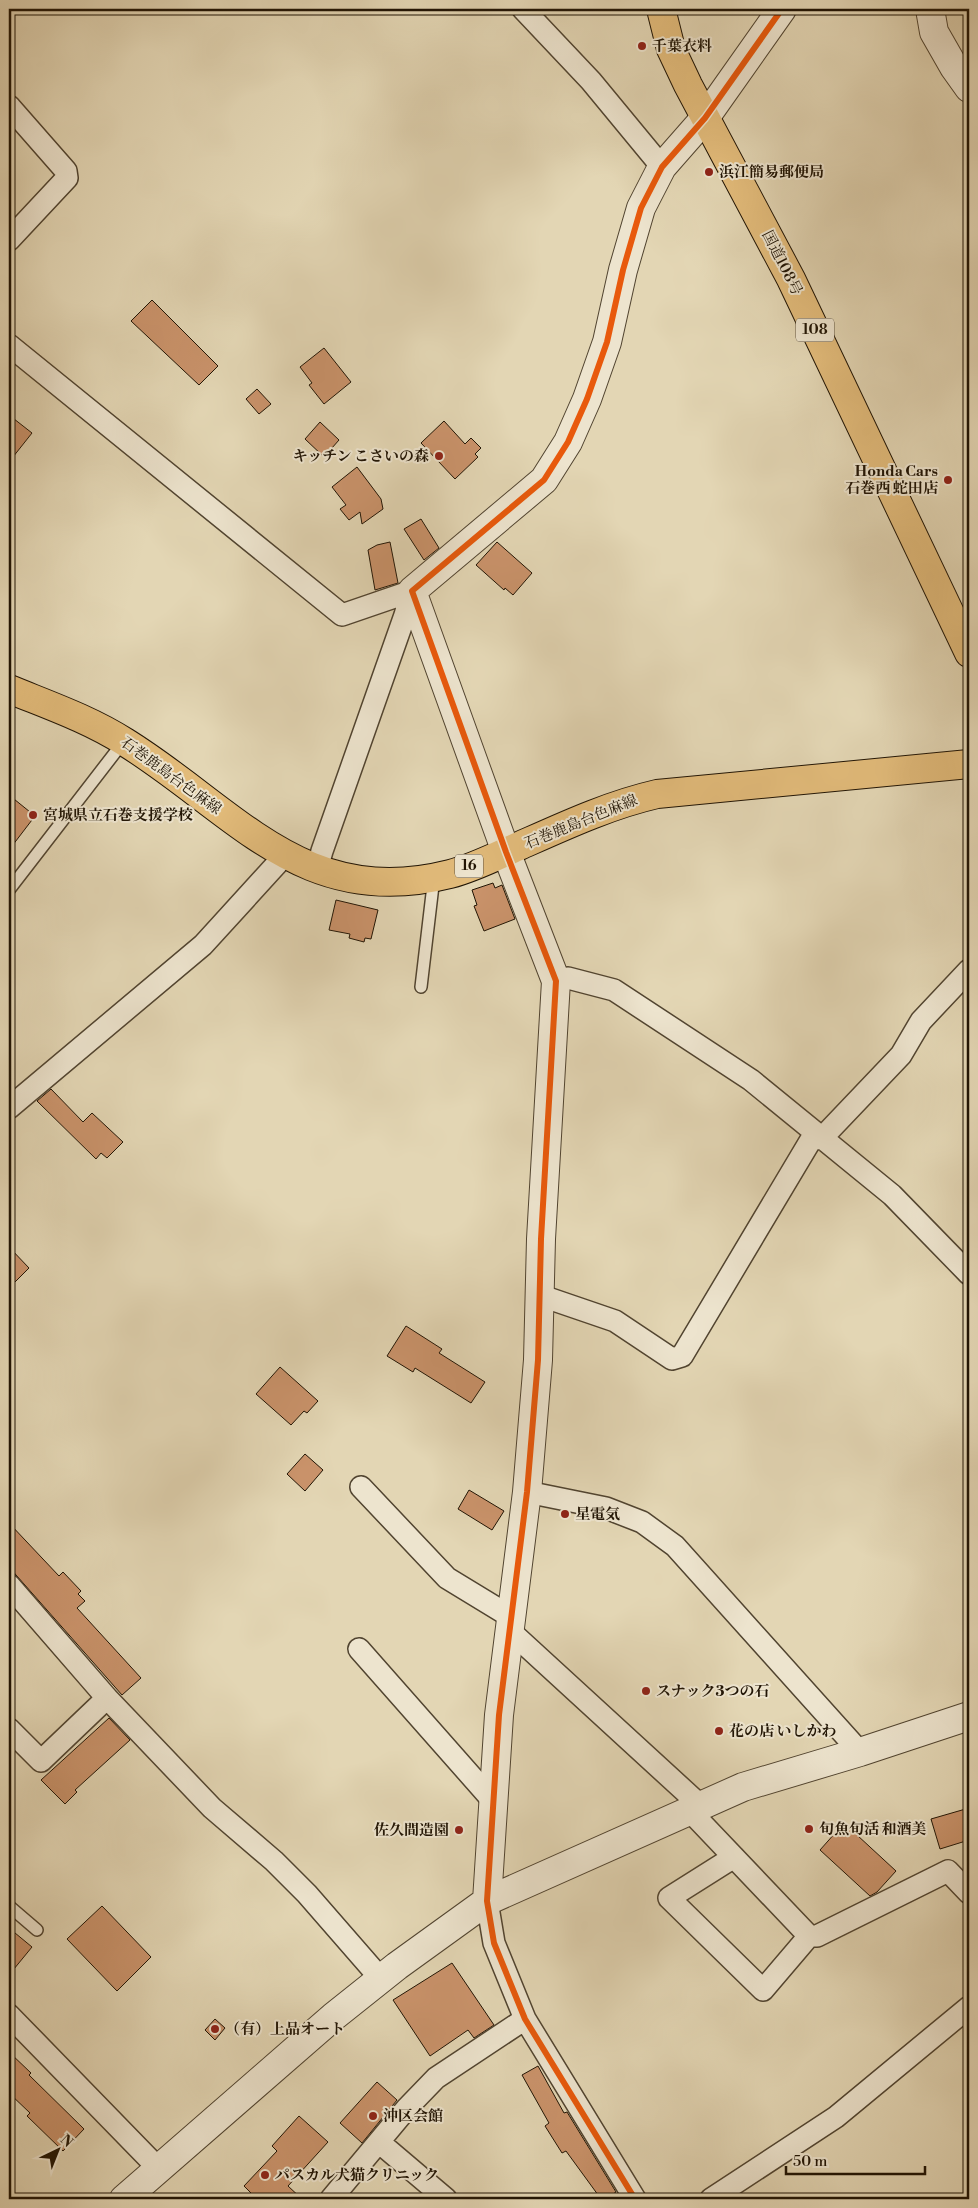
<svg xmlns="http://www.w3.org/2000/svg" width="978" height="2208" viewBox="0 0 978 2208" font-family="'Libre Bodoni','Noto Serif JP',serif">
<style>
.building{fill:#ca936b;stroke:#201404}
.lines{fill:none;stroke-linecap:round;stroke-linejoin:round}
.service-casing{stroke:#514430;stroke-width:14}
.minor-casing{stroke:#514430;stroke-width:24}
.tertiary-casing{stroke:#514430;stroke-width:30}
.primary-casing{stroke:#201404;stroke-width:30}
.trunk-casing{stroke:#201404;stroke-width:30}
.service{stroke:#ede4ce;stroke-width:11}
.minor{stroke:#ede4ce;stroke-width:21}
.tertiary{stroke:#ede4ce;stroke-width:28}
.primary{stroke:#e2bb7a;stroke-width:28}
.trunk{stroke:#e2bb7a;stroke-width:28}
.cycleway-casing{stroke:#ede4ce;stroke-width:9}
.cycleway{stroke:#e8590c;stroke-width:6}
.poi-dot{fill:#8f2418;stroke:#ede4ce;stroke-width:2}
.labels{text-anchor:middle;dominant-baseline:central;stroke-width:4;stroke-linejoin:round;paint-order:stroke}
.shield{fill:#ede4ce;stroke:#5e5241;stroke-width:1}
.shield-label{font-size:14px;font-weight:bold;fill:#201404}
.poi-label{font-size:15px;font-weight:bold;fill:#201404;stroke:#ede4ce;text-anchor:start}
.street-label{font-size:15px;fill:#201404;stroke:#ede4ce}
</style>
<rect width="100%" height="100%" fill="#e3d6b4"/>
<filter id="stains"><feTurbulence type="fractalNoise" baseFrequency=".004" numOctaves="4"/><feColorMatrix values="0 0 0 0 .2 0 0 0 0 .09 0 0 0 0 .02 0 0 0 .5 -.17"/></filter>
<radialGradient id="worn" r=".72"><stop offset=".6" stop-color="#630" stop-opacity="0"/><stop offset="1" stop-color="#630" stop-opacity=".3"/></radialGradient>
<!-- building -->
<path class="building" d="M152 300 218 366 199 385 131 321Z
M324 348 351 382 324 404 309 385 312 383 300 367Z
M257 389 271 404 259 414 246 399Z
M9 415 32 433 9 462Z
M444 421 465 444 471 438 481 448 475 454 478 457 455 479 421 443Z
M320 422 339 440 324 457 305 439Z
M357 467 381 499 383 509 362 524 360 512 349 520 340 509 346 505 332 487Z
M421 519 439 548 424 560 404 529Z
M390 542 398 583 375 590 368 550 377 545Z
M497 542 532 573 513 595 505 588 504 590 476 565Z
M9 795 35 816 9 850Z
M493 883 495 888 502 885 515 919 484 931 474 906 477 905 472 890Z
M336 900 378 910 371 939 365 938 364 942 349 938 350 934 329 930Z
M51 1089 83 1122 92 1113 123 1142 107 1158 101 1153 96 1159 37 1101Z
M9 1247 29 1268 9 1288Z
M406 1326 442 1349 439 1353 485 1382 471 1403 415 1368 413 1372 387 1356Z
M280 1367 318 1401 307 1413 304 1411 291 1425 256 1394Z
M305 1454 323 1470 305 1491 287 1474Z
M469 1490 504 1511 492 1530 458 1509Z
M9 1523 59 1576 63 1572 81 1591 78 1594 85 1601 77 1608 141 1678 122 1695 9 1567Z
M109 1718 130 1740 75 1790 77 1792 65 1804 41 1780Z
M969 1808V1840L940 1849 931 1819Z
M844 1823 896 1871 877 1892 870 1896 820 1850Z
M102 1906 151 1957 117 1991 67 1939Z
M9 1928 32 1947 9 1975Z
M452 1963 494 2025 474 2038 468 2030 430 2056 393 2000Z
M215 2019 225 2028 215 2040 205 2030Z
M9 2052 31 2073 29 2075 84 2129 63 2151 27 2116 30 2113 9 2093Z
M538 2066 564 2113 567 2112 616 2192 605 2199H601L566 2151 562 2153 545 2126 549 2123 522 2075Z
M377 2082 397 2100 362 2143 340 2123Z
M299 2116 328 2142 288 2186 302 2199H257L244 2186 277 2151 272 2146Z"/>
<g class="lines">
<defs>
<path id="service" d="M9 890 124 741
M421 987 434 877
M9 1906 37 1930"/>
<path id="minor" d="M523 9 591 81 662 167
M9 106 66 171 67 178 9 240
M9 345 342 615 412 591
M317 869 322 851 405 615 412 591
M556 981 568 978 614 990 751 1080 892 1195 969 1274
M9 1108 203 945 285 855
M821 1139 901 1055 921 1021 969 970
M539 1295 615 1321 672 1359 682 1356 815 1133
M361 1487 447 1578 511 1617
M527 1492 606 1508 642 1522 675 1546 860 1752
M9 1585 107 1698 41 1761 9 1729
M509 1630 701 1806
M359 1649 494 1802
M107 1698 212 1808 274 1861 307 1894 381 1979
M690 1811 809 1936H817L948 1871 969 1893
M734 1857 669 1898 763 1990 809 1936
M487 1901 494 1943 525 2019 635 2199
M9 2015 158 2168
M380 2143 446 2199
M331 2199 407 2108 436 2078 525 2019
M711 2199 836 2117 969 2007"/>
<path id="tertiary" d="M930 9 934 32 954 67 969 88
M487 1901 499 1715 527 1492 538 1360 541 1239 556 981 506 852 412 591 544 480 568 442 587 399 607 342 623 270 641 208 662 167 705 118 782 9
M124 2199 333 2017 397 1966 487 1901 743 1787 860 1752 969 1716"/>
<path id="primary" d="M9 689C48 705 89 719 125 742 236 811 303 911 450 874 473 868 497 856 519 846 564 826 609 805 657 794L969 764"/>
<path id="trunk" d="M661 9 671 49 688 85 791 279 969 653"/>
</defs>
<!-- service casing -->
<use href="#service" class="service-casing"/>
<!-- minor casing -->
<use href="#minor" class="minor-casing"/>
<!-- tertiary casing -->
<use href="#tertiary" class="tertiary-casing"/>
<!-- primary casing -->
<use href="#primary" class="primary-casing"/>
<!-- trunk casing -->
<use href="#trunk" class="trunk-casing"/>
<!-- service -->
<use href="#service" class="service"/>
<!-- minor -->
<use href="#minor" class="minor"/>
<!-- tertiary -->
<use href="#tertiary" class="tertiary"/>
<!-- primary -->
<use href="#primary" class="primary"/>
<!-- trunk -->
<use href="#trunk" class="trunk"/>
<defs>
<path id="cycleway" d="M635 2199 525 2019 494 1943 487 1901 499 1715 527 1492 538 1360 541 1239 556 981 506 852 412 591 544 480 568 442 587 399 607 342 623 270 641 208 662 167 705 118 782 9"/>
</defs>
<!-- cycleway casing -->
<use href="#cycleway" class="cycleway-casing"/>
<!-- cycleway -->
<use href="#cycleway" class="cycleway"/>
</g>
<!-- markers -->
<g class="poi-dot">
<circle cx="642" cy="46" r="5"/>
<circle cx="709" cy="172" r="5"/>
<circle cx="439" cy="456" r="5"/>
<circle cx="948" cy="480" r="5"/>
<circle cx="33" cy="815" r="5"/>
<circle cx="565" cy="1514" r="5"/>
<circle cx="646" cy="1691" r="5"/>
<circle cx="719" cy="1731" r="5"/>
<circle cx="809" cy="1829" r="5"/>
<circle cx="459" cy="1830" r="5"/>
<circle cx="215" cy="2029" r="5"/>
<circle cx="373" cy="2116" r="5"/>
<circle cx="265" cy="2175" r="5"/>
</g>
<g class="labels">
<!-- shield labels -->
<g class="shield">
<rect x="796" y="318.5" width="38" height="23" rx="4"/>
<rect x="455" y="854.5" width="28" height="23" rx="4"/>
</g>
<g class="shield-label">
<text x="815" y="330">108</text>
<text x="469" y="866">16</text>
</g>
<!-- poi labels -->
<g class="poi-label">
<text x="652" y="46">千葉衣料</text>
<text x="719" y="172">浜江簡易郵便局</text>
<text x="429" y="456" text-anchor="end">キッチン こさいの森</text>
<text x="938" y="471" text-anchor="end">Honda Cars<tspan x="938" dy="17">石巻西 蛇田店</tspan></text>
<text x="43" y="815">宮城県立石巻支援学校</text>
<text x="575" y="1514">星電気</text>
<text x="656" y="1691">スナック3つの石</text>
<text x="729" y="1731">花の店 いしかわ</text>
<text x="819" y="1829">旬魚旬活 和酒美</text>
<text x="449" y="1830" text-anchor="end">佐久間造園</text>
<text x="225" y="2029">（有）上品オート</text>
<text x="383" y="2116">沖区会館</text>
<text x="275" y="2175">パスカル犬猫クリニック</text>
</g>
<!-- street labels -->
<g class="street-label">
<text transform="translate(782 263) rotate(63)">国道108号</text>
<text transform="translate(171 776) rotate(36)">石巻鹿島台色麻線</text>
<text transform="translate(581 822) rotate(-22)">石巻鹿島台色麻線</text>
</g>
</g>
<!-- margin -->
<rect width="978" height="2208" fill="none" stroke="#e3d6b4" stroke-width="30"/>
<rect x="10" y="10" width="958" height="2188" fill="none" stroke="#201404" stroke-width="2.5"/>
<rect x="15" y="15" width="948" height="2178" fill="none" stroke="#201404"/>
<!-- north arrow -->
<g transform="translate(58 2150) rotate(43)" stroke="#ede4ce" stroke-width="4" paint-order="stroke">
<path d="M0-4L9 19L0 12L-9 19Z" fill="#201404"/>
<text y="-8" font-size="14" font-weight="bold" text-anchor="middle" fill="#201404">N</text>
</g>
<!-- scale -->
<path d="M786 2166v8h139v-8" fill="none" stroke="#201404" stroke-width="2.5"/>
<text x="793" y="2166" font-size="15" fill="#201404" stroke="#ede4ce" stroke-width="4" paint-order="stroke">50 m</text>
<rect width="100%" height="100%" filter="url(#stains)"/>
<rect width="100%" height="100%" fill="url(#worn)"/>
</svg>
